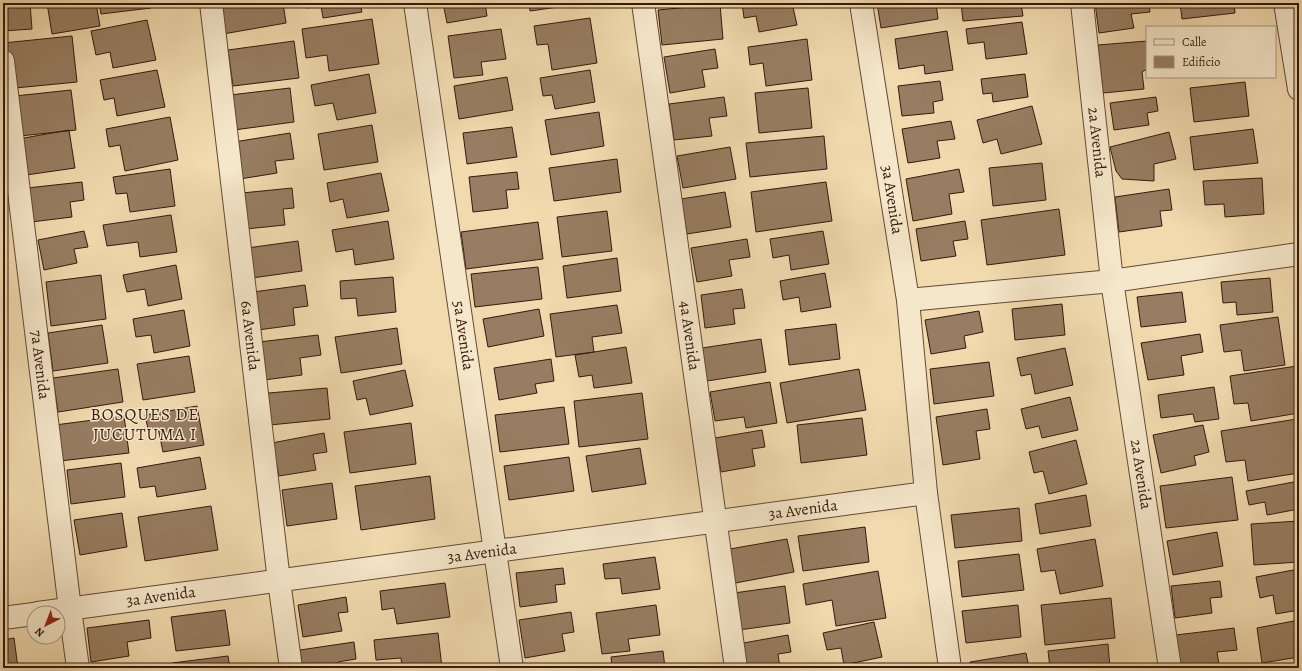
<svg xmlns="http://www.w3.org/2000/svg" width="1302" height="671" viewBox="0 0 1302 671" font-family="Alegreya,serif">
<style>
.building{fill:#977d61;stroke:#36190e}
.lines{fill:none;stroke-linecap:round;stroke-linejoin:round}
.street-casing{stroke:#644936;stroke-width:24}
.street{stroke:#f5e7ca;stroke-width:22}
.labels{text-anchor:middle;dominant-baseline:central;stroke-width:3;stroke-linejoin:round;paint-order:stroke}
.street-label{font-size:16px;fill:#36190e;stroke:#f5e7ca}
.neighbourhood-label{font-size:17px;letter-spacing:1px;fill:#36190e;stroke:#f5e7ca}
</style>
<rect width="100%" height="100%" fill="#f0daae"/>
<filter id="stains"><feTurbulence type="fractalNoise" baseFrequency=".005" numOctaves="4"/><feColorMatrix values="0 0 0 0 .2 0 0 0 0 .09 0 0 0 0 .02 0 0 0 .5 -.17"/></filter>
<radialGradient id="worn" r=".72"><stop offset=".6" stop-color="#630" stop-opacity="0"/><stop offset="1" stop-color="#630" stop-opacity=".3"/></radialGradient>
<!-- building -->
<path class="building" d="M3 3H30L32 29 3 31Z
M47 3H96L100 26 52 34Z
M99 3H151V8L101 14Z
M218 3H283L286 23 223 34Z
M305 3H360L362 12 323 18 321 6 306 8Z
M443 3H485L487 16 447 23Z
M529 3H586L530 11Z
M742 3H792L797 25 759 32 756 16 744 18Z
M877 3H936L938 19 881 28Z
M961 3H1021L1023 16 963 21Z
M1095 3H1149L1150 12 1131 14 1134 28 1099 33Z
M1180 3H1234L1235 13 1182 19Z
M720 4 723 39 662 45 658 10Z
M590 18 597 63 552 70 548 44 537 45 534 26Z
M372 19 379 64 329 71 327 55 306 58 302 29Z
M147 20 156 60 113 68 110 52 96 55 91 31Z
M1022 22 1027 54 986 59 984 42 968 44 966 29Z
M501 29 506 59 481 62 483 75 454 78 448 36Z
M947 31 953 70 925 74 924 65 899 69 895 39Z
M72 36 77 82 5 89 3 65V43Z
M807 39 812 80 766 86 763 63 750 65 748 47Z
M294 41 299 78 233 86 228 50Z
M1147 41V69L1142 72 1144 89 1103 93 1098 45Z
M715 49 718 68 702 70 705 87 670 93 664 57Z
M157 70 165 107 117 116 114 98 104 100 100 80Z
M590 70 595 102 555 109 552 95 543 96 540 78Z
M369 74 376 113 337 120 333 103 315 106 311 85Z
M1025 74 1028 97 993 102 992 93 983 94 981 79Z
M507 77 513 110 459 119 454 86Z
M940 81 943 100 933 102 934 113 902 116 898 86Z
M1245 82 1249 116 1194 122 1190 88Z
M290 88 294 122 234 130 230 95Z
M808 88 812 128 759 133 755 93Z
M71 90 76 130 20 136 15 96Z
M724 97 727 116 709 118 712 136 674 140 669 104Z
M1156 97 1158 111 1147 113 1149 125 1114 130 1110 103Z
M1032 106 1042 144 1001 154 997 139 983 143 977 120Z
M599 112 604 146 551 155 545 120Z
M170 117 178 160 125 171 120 145 109 147 106 129Z
M951 121 955 139 937 141 940 158 908 163 902 129Z
M372 125 378 162 324 170 318 134Z
M512 127 517 157 467 164 463 133Z
M1253 129 1258 163 1194 170 1190 137Z
M69 130 75 168 12 177 7 141Z
M1169 132 1176 159 1154 164V181L1122 179 1116 171 1110 147Z
M290 133 294 159 275 161 277 173 240 179 234 142Z
M824 136 827 169 750 177 746 143Z
M730 147 736 179 683 188 677 156Z
M617 159 621 192 554 201 549 168Z
M1042 163 1046 200 993 206 989 168Z
M170 169 175 206 130 212 127 193 116 194 113 177Z
M959 169 964 192 949 194 952 214 913 221 906 179Z
M517 172 519 189 506 190 508 208 473 212 469 177Z
M381 173 389 211 347 218 343 199 330 202 327 183Z
M1262 178 1264 214 1225 217 1224 204 1205 205 1203 181Z
M82 182 84 200 70 202 72 217 31 222 27 188Z
M826 182 832 221 756 232 751 192Z
M292 188 294 208 283 209 285 225 246 229 242 193Z
M1169 189 1172 210 1160 211 1162 226 1119 232 1115 197Z
M725 192 731 227 687 234 681 199Z
M1059 209 1065 255 987 265 981 220Z
M607 211 612 251 562 257 557 217Z
M171 215 177 252 140 257 138 242 107 246 103 225Z
M388 221 394 259 355 265 353 249 336 252 332 230Z
M965 221 968 239 953 241 956 256 921 261 916 229Z
M538 222 543 259 466 269 461 232Z
M84 231 88 247 74 249 77 263 44 270 38 240Z
M823 231 829 264 791 270 789 255 773 258 770 239Z
M747 239 750 257 729 260 732 276 697 282 691 248Z
M298 241 302 271 252 278 247 248Z
M617 258 621 291 567 298 563 266Z
M176 265 182 299 148 306 145 289 127 292 123 275Z
M538 267 542 299 475 307 471 274Z
M825 273 831 307 801 312 799 297 783 300 780 281Z
M101 275 106 319 51 326 46 282Z
M393 277 396 312 358 316 356 298 341 299 340 281Z
M1270 278 1273 312 1237 315 1236 302 1223 303 1221 282Z
M305 285 308 306 293 308 295 325 258 330 253 292Z
M742 289 745 308 733 309 735 324 705 328 701 295Z
M1182 292 1186 322 1141 327 1137 297Z
M1062 304 1065 335 1015 340 1012 309Z
M617 305 622 333 592 337 594 352 556 357 550 314Z
M539 309 544 336 488 347 483 319Z
M184 310 190 346 154 353 151 335 136 337 133 319Z
M979 311 983 332 964 336 966 348 931 354 925 320Z
M1278 317 1285 365 1244 371 1241 350 1224 352 1220 325Z
M836 324 840 359 789 365 785 330Z
M102 325 108 363 53 371 48 333Z
M397 328 402 364 341 373 335 337Z
M1200 334 1203 352 1181 356 1184 375 1148 380 1141 343Z
M318 335 321 355 300 358 302 375 264 380 259 342Z
M761 339 766 372 707 381 702 348Z
M626 347 632 383 594 388 592 375 579 377 575 355Z
M1065 348 1073 385 1035 394 1031 374 1021 376 1017 358Z
M189 356 195 392 143 400 137 364Z
M551 359 554 381 535 384 537 393 499 400 494 368Z
M989 362 994 396 934 404 930 369Z
M1297 366 1299 382V413L1251 421 1248 403 1234 404 1230 376Z
M118 369 123 402 58 412 53 378Z
M859 369 866 410 787 423 780 383Z
M405 370 413 406 370 415 366 398 357 400 353 381Z
M770 382 777 423 746 428 744 417 715 421 710 392Z
M1214 387 1219 419 1195 422 1193 414 1161 418 1158 395Z
M327 388 330 419 260 426 257 394Z
M642 393 648 439 579 447 574 401Z
M1070 397 1078 430 1042 438 1039 426 1026 429 1021 409Z
M197 406 204 445 163 452 158 428 148 429 145 415Z
M564 407 569 444 500 452 495 415Z
M987 409 990 429 976 431 980 459 943 465 936 417Z
M124 416 129 453 60 461 55 425Z
M862 418 867 455 801 463 797 425Z
M1297 419 1299 431V473L1248 481 1245 460 1226 462 1221 431Z
M411 423 416 464 350 473 344 432Z
M1203 425 1209 452 1194 456 1196 465 1161 473 1153 435Z
M762 430 765 447 752 449 755 466 721 472 715 438Z
M324 433 327 452 313 454 316 470 279 476 272 443Z
M1076 440 1087 484 1049 494 1043 471 1034 473 1029 452Z
M640 448 646 484 592 492 586 456Z
M200 457 206 489 157 497 155 486 140 488 137 468Z
M569 457 574 491 509 500 504 466Z
M121 463 125 497 71 504 67 470Z
M430 476 435 519 361 530 355 486Z
M1232 477 1238 520 1166 528 1160 486Z
M1299 481V509L1267 515 1265 502 1249 505 1246 491Z
M332 483 337 519 287 526 282 490Z
M1086 495 1091 526 1040 534 1035 504Z
M211 506 218 550 145 561 138 517Z
M1019 508 1022 541 955 548 951 515Z
M122 513 127 547 80 555 74 520Z
M1299 521V562L1254 565 1251 524Z
M865 527 869 562 803 571 798 536Z
M1217 532 1223 566 1173 575 1167 541Z
M787 539 794 572 730 584 724 550Z
M1095 539 1103 586 1060 594 1055 570 1041 572 1037 549Z
M1019 554 1024 590 962 597 958 561Z
M655 557 660 589 622 594 620 578 605 579 603 564Z
M563 568 565 584 555 585 557 602 520 607 516 573Z
M1299 569V610L1276 614 1273 595 1260 598 1256 577Z
M878 571 886 618 836 626 832 600 806 605 803 584Z
M1220 581 1222 597 1210 598 1212 613 1175 618 1171 586Z
M445 583 450 617 397 624 394 608 382 610 380 591Z
M785 586 790 623 724 632 719 595Z
M346 597 348 612 338 613 342 631 303 637 298 605Z
M1111 598 1115 638 1045 645 1041 605Z
M656 605 660 635 628 639 630 651 602 654 596 613Z
M1018 605 1021 637 966 643 962 611Z
M225 610 230 645 176 651 171 617Z
M571 612 574 632 562 634 565 651 525 658 519 620Z
M149 620 151 638 127 642 129 656 91 662 87 628Z
M1299 620V657L1262 663 1257 628Z
M874 622 882 657 844 665 841 648 827 650 823 633Z
M1234 628 1237 650 1217 652 1219 665 1196 668H1180L1176 635Z
M438 633 442 668H402L401 658 376 660 374 640Z
M788 635 791 652 778 654 780 668H742L738 644Z
M14 638 18 668H3V640Z
M354 642 356 659 338 662 339 668H302L300 650Z
M1108 644 1110 668H1050L1048 651Z
M663 651 665 668H612L611 657Z
M1026 653 1029 668H971L970 662Z
M228 656 230 668H173L172 663Z"/>
<g class="lines">
<defs>
<g id="street">
<path id="s1" d="M211 3 279 581 291 668"/>
<path id="s2" d="M415 3 512 668"/>
<path id="s3" d="M643 3 736 668"/>
<path id="s4" d="M861 3 908 300 926 493 950 668"/>
<path id="s5" d="M1082 3 1112 281 1170 668"/>
<path d="M1285 3 1299 89"/>
<path id="s6" d="M3 61 70 609 78 668"/>
<path d="M908 300 1112 281 1299 254"/>
<path id="s7" d="M38 613 926 493"/>
<path d="M3 618 34 614"/>
</g>
</defs>
<!-- street casing -->
<use href="#street" class="street-casing"/>
<!-- street -->
<use href="#street" class="street"/>
</g>
<g class="labels">
<!-- street labels -->
<g class="street-label">
<text stroke="none"><textPath href="#s5" startOffset="140">2a Avenida</textPath></text>
<text stroke="none"><textPath href="#s4" startOffset="199">3a Avenida</textPath></text>
<text stroke="none"><textPath href="#s2" startOffset="336">5a Avenida</textPath></text>
<text stroke="none"><textPath href="#s1" startOffset="335">6a Avenida</textPath></text>
<text stroke="none"><textPath href="#s3" startOffset="336">4a Avenida</textPath></text>
<text stroke="none"><textPath href="#s6" startOffset="306">7a Avenida</textPath></text>
<text stroke="none"><textPath href="#s5" startOffset="475">2a Avenida</textPath></text>
<text stroke="none"><textPath href="#s7" startOffset="772">3a Avenida</textPath></text>
<text stroke="none"><textPath href="#s7" startOffset="448">3a Avenida</textPath></text>
<text stroke="none"><textPath href="#s7" startOffset="124">3a Avenida</textPath></text>
</g>
<!-- neighbourhood labels -->
<g class="neighbourhood-label">
<text x="145" y="414">BOSQUES DE<tspan x="145" dy="20">JUCUTUMA I</tspan></text>
</g>
</g>
<!-- margin -->
<rect width="1302" height="671" fill="none" stroke="#f0daae" stroke-width="16"/>
<rect x="4" y="4" width="1294" height="663" fill="none" stroke="#36190e" stroke-width="2"/>
<rect x="8" y="8" width="1286" height="655" fill="none" stroke="#36190e"/>
<!-- legend -->
<rect x="1146" y="26" width="130" height="52" fill="#f5e7ca" stroke="#a9957f"/>
<rect x="1154" y="39" width="20" height="6" fill="#f5e7ca" stroke="#a9957f"/>
<text x="1182" y="46" font-size="12" fill="#36190e">Calle</text>
<rect x="1154" y="56" width="20" height="12" fill="#977d61" stroke="#a9957f"/>
<text x="1182" y="66" font-size="12" fill="#36190e">Edificio</text>
<!-- north arrow -->
<g transform="translate(46 625) rotate(222)"><circle r="19" fill="#f5e7ca" stroke="#a9957f"/>
<path d="M0-3L7 15L0 10L-7 15Z" fill="#8f2418"/>
<text y="-6" font-size="11" font-weight="bold" text-anchor="middle" fill="#36190e">N</text>
</g>
<rect width="100%" height="100%" filter="url(#stains)"/>
<rect width="100%" height="100%" fill="url(#worn)"/>
</svg>
